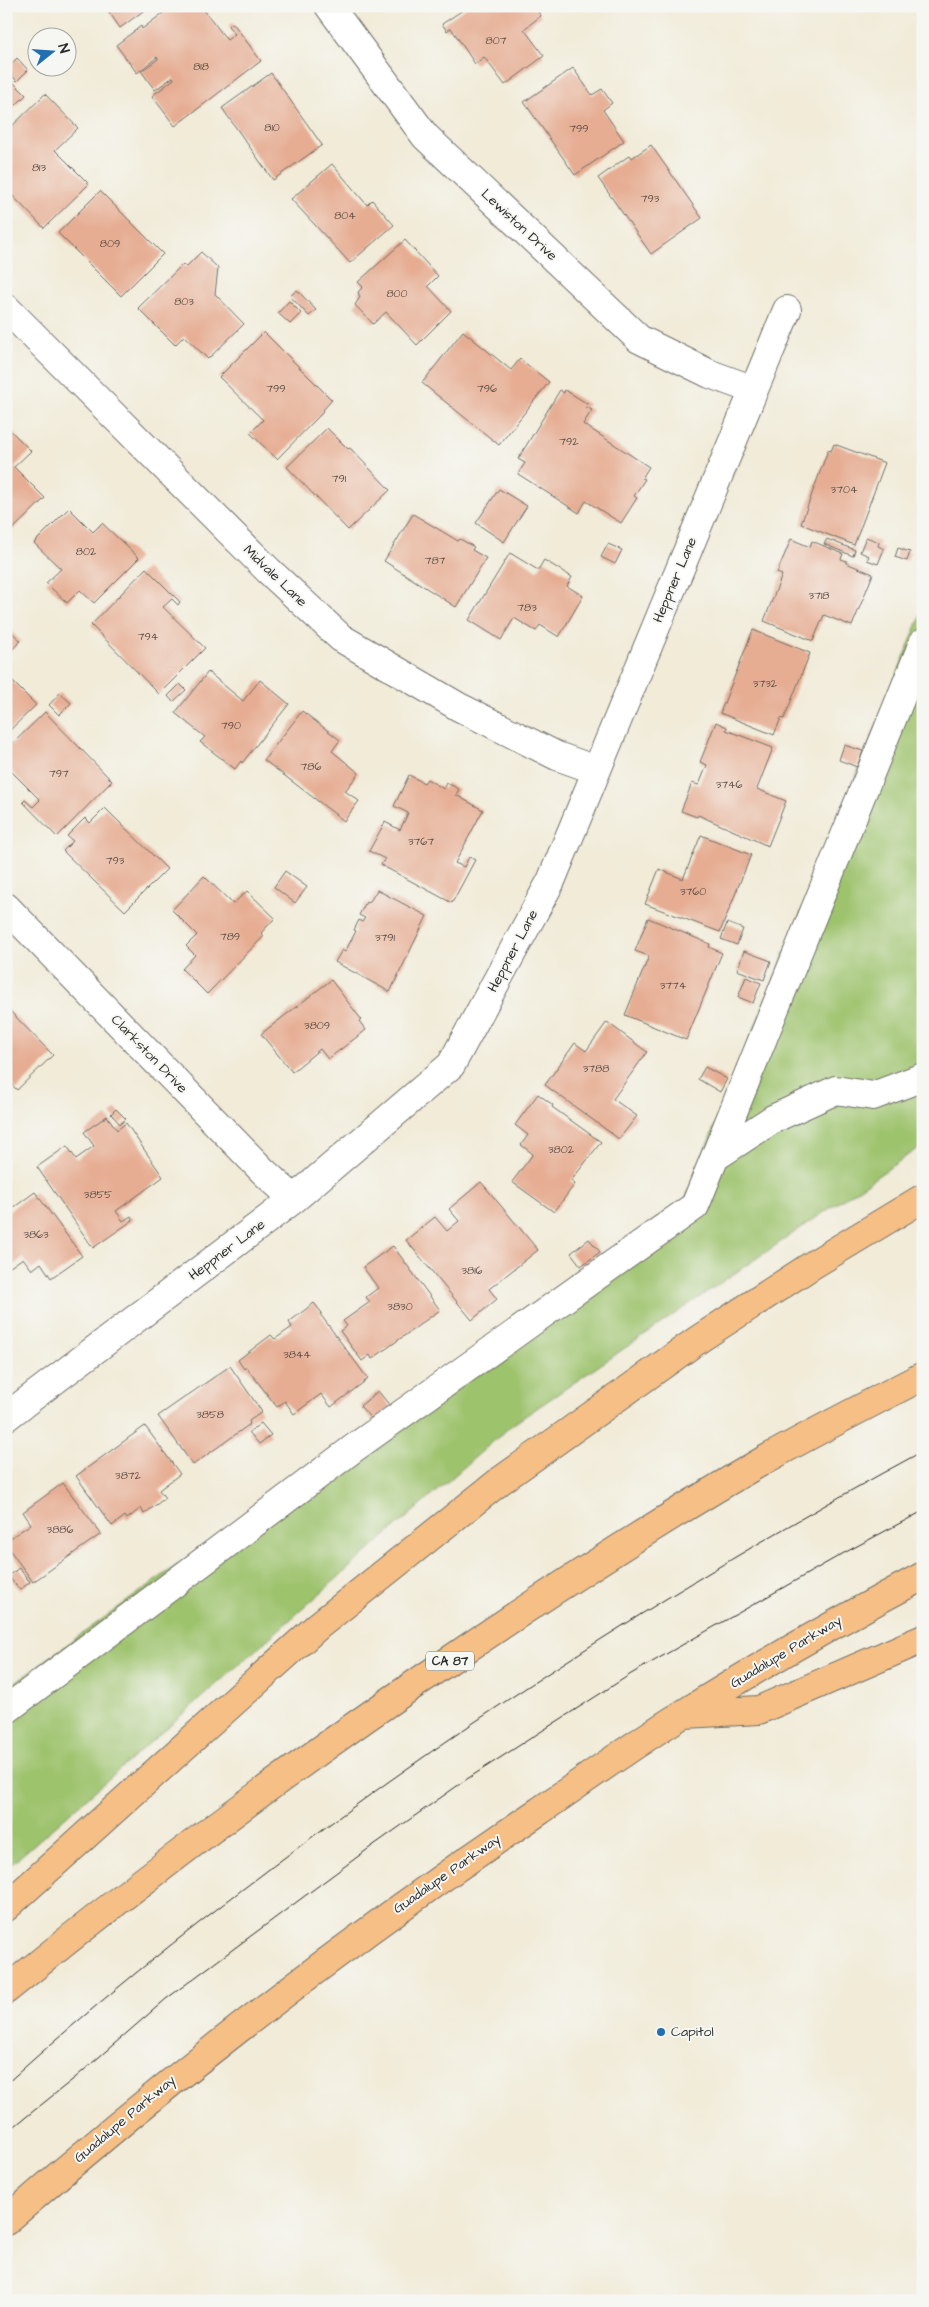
<svg xmlns="http://www.w3.org/2000/svg" width="929" height="2307" viewBox="0 0 929 2307" font-family="'Architects Daughter',sans-serif">
<style>
.green{fill:#9ec36d;stroke:#64774c}
.building{fill:#e6ad93}
.lines{fill:none;stroke-linecap:round;stroke-linejoin:round}
.minor-casing{stroke:#706e68;stroke-width:30}
.highway-casing{stroke:#706e68;stroke-width:30}
.minor{stroke:#fff;stroke-width:28}
.highway{stroke:#f5bf86;stroke-width:28}
.tram{stroke:#2b2b2b;stroke-width:1}
.poi-dot{fill:#1f6fb2;stroke:#f6f6f2;stroke-width:2}
.labels{text-anchor:middle;dominant-baseline:central;stroke-width:4;stroke-linejoin:round;paint-order:stroke}
.number-label{font-size:11px;fill:#5a4c45}
.shield{fill:#f6f6f2;stroke:#686867;stroke-width:1}
.shield-label{font-size:12px;font-weight:bold;fill:#2b2b2b}
.street-label{font-size:14px;fill:#2b2b2b;stroke:#f6f6f2}
.poi-label{font-size:14px;fill:#2b2b2b;stroke:#f6f6f2;text-anchor:start}
</style>
<rect width="100%" height="100%" fill="#f6f6f2"/>
<filter id="ink" filterUnits="userSpaceOnUse"><feTurbulence type="fractalNoise" baseFrequency=".02" numOctaves="2"/><feDisplacementMap in="SourceGraphic" scale="10" xChannelSelector="R" yChannelSelector="G"/><feConvolveMatrix kernelMatrix="1 2 1 2 8 2 1 2 1" color-interpolation-filters="sRGB"/></filter>
<filter id="wash" filterUnits="userSpaceOnUse"><feTurbulence type="fractalNoise" baseFrequency=".0096" numOctaves="4" result="noise"/><feDisplacementMap in="SourceGraphic" scale="20" xChannelSelector="R" yChannelSelector="G"/><feGaussianBlur stdDeviation="1.12" result="paint"/><feColorMatrix in="noise" values="0 0 0 0 0 0 0 0 0 0 0 0 0 0 0 0 0 1.4 0 .05"/><feComposite in="paint" operator="in"/></filter>
<g filter="url(#wash)">
<rect width="100%" height="100%" fill="#f1ebd8"/>
<!-- green -->
<path class="green" d="M923 610V1145L512 1425 6 1869V1689L686 1197Z"/>
<g id="blocks">
<!-- building -->
<path class="building" d="M105 6H150L120 28Z
M172 6H201L227 40 235 34 228 26 233 23 261 61 175 126 152 96 174 79 173 77 155 90 141 71 158 59 157 57 137 73 116 45 141 26 142 29Z
M469 6H534L541 16 524 29 544 56 505 85 484 57 475 64 451 28 447 31 442 24Z
M17 58 28 70 17 81 6 70Z
M573 68 592 95 602 89 612 103 603 110 624 141 575 175 524 102Z
M271 73 322 145 273 180 222 108Z
M6 75 26 95 6 115Z
M45 94 78 128 55 150 89 184 44 228 6 189V132Z
M651 145 702 218 651 254 598 178 630 155 632 158Z
M332 164 367 205 372 200 394 225 350 263 291 199Z
M100 191 163 254 121 296 58 233Z
M405 240 438 276 428 286 451 311 417 345 386 312 373 324 355 305 360 297 358 292 363 287 358 282Z
M201 252 218 268 215 294 244 324 208 359 184 336 175 345 138 308 183 264 186 267Z
M297 290 316 310 309 316 290 296Z
M289 301 301 313 290 324 278 313Z
M463 331 511 370 520 359 549 382 499 445 422 383Z
M264 332 332 400 322 411 323 412 277 459 250 433 263 420 219 377Z
M560 390 564 393 565 390 588 404 586 407 592 410 583 424 649 467 642 478 645 479 634 496 637 498 621 523 586 501 579 513 518 474 525 463 518 459Z
M6 426 31 451 14 467 45 498 6 536Z
M327 428 348 449 350 448 390 490 348 530 287 467Z
M834 444 885 463 854 545 801 524 828 450 831 451Z
M499 489 527 506 504 542 476 523Z
M69 508 93 532 102 523 139 558 94 603 80 590 67 603 46 583 61 569 34 543Z
M413 514 458 541 460 539 474 547 472 550 486 558 456 607 384 561Z
M866 537 879 542 878 546 884 549 878 564 867 560 869 556 860 552Z
M791 539 810 547 812 541 843 554 841 559 847 561 846 563 873 574 852 626 824 615 813 641 764 621 782 575 777 573Z
M827 539 855 550 853 556 824 544Z
M608 544 622 550 615 564 601 557Z
M898 548 910 552 907 561 895 557Z
M510 553 538 570 544 560 572 577 567 586 583 596 559 637 540 625 536 631 514 618 501 640 469 620Z
M146 568 180 602 178 605 172 599 163 607 205 648 159 694 91 625Z
M6 627 21 641 6 655Z
M753 630 810 653 784 719 781 718 774 735 720 713Z
M208 672 243 701 260 680 289 704 242 763 241 761 235 769 200 742 205 737 175 713Z
M6 675 36 705 6 734Z
M180 684 186 690 173 702 168 696Z
M60 693 71 703 59 715 49 705Z
M302 711 340 740 332 751 359 773 345 791 359 801 344 821 264 760Z
M45 712 112 781 57 837 23 802 25 800 33 807 40 800 6 766V750Z
M716 722 727 727 726 730 773 748 757 789 786 801 768 846 698 815 697 817 681 811 692 783 699 785 707 765 700 762Z
M844 745 863 751 857 767 839 760Z
M409 775 424 783 427 779 444 789 447 783 459 789 456 795 483 810 455 863 464 867 469 857 475 860 452 903 381 865 385 859 369 851 385 822 400 830 408 813 394 806Z
M105 808 167 869 125 911 63 851 73 841 67 836 85 818 90 823Z
M701 835 751 855 720 932 645 904 659 869 683 879Z
M285 871 307 887 295 903 274 887Z
M204 876 233 904 247 891 275 918 261 933 264 936 207 994 182 969 195 955 186 946 197 935 172 910Z
M377 890 427 916 390 992 335 962 342 950 345 952 356 931 354 930 359 920 362 922 365 918 359 915 366 902 369 903Z
M648 918 710 944 709 947 722 953 686 1040 625 1015 649 956 635 951Z
M727 923 743 929 737 945 721 939Z
M744 951 771 961 764 980 737 970Z
M746 977 761 983 753 1003 738 997Z
M331 980 361 1019 359 1021 366 1030 328 1059 320 1049 292 1072 261 1034Z
M6 1007 53 1055 17 1090 6 1079Z
M607 1022 647 1052 613 1099 637 1116 619 1139 545 1085 575 1043 586 1051Z
M705 1067 727 1079 720 1092 698 1079Z
M538 1094 553 1105 552 1107 601 1142 571 1181 575 1184 554 1212 512 1182 533 1154 521 1145 528 1135 515 1125Z
M116 1109 126 1119 120 1124 111 1114Z
M107 1116 117 1130 126 1123 163 1177 116 1211 123 1221 131 1216 133 1220 93 1248 37 1167 67 1146 76 1159 94 1146 84 1132Z
M481 1182 538 1250 489 1289 497 1299 472 1320 406 1240 435 1217 447 1231 459 1221 449 1209Z
M35 1192 82 1256 51 1278 41 1263 32 1270 23 1258 6 1270V1213Z
M589 1239 600 1252 581 1266 571 1253Z
M393 1246 440 1310 372 1359 370 1355 362 1361 340 1331 347 1326 343 1321 370 1302 366 1297 378 1288 363 1267Z
M314 1303 322 1313 320 1314 368 1379 331 1407 321 1394 294 1414 285 1401 277 1407 246 1367 244 1369 238 1360 271 1335 275 1339 292 1327 289 1322Z
M230 1366 262 1412 249 1421 250 1424 193 1465 158 1416Z
M378 1391 391 1407 374 1422 360 1406Z
M261 1423 271 1435 259 1444 249 1432Z
M145 1426 180 1474 159 1490 165 1498 144 1514 141 1508 127 1519 125 1516 112 1526 76 1476Z
M63 1483 101 1534 33 1582 6 1545V1541L31 1524 23 1512Z
M19 1568 30 1582 20 1590 8 1576Z"/>
</g>
</g>
<g filter="url(#ink)">
<use href="#blocks" fill-opacity="0" stroke="#706e68" stroke-width="1"/>
<g class="lines">
<defs>
<path id="minor" d="M329 6 425 136 639 339 710 374 754 390
M6 308 269 571 341 638 459 707 557 756 596 770
M6 907 264 1172 294 1199
M715 1157 773 1119 836 1090 873 1096 923 1077
M6 1417 294 1199 451 1065 551 881 787 310
M6 1710 354 1448 695 1206 923 643"/>
<path id="highway" d="M685 1714 759 1710 923 1639
M6 1907 318 1626 500 1481 699 1339 814 1264 923 1198
M6 1990C148 1874 295 1765 447 1662 550 1592 654 1524 761 1462 814 1432 869 1404 923 1376
M6 2221C175 2073 352 1937 538 1812 586 1779 634 1744 683 1714 761 1665 842 1619 923 1576"/>
</defs>
<!-- minor casing -->
<use href="#minor" class="minor-casing"/>
<!-- highway casing -->
<use href="#highway" class="highway-casing"/>
<!-- minor -->
<use href="#minor" class="minor"/>
<!-- highway -->
<use href="#highway" class="highway"/>
<!-- tram -->
<path class="tram" d="M6 2084C92 2006 183 1934 276 1864 480 1710 697 1573 923 1451
M6 2133 76 2077 166 1999 368 1849 467 1779 631 1674 844 1553 923 1511"/>
</g>
</g>
<!-- markers -->
<circle class="poi-dot" cx="661" cy="2032" r="5"/>
<g class="labels">
<!-- number labels -->
<g class="number-label">
<text x="496" y="40">807</text>
<text x="201" y="66">818</text>
<text x="272" y="127">810</text>
<text x="579" y="128">799</text>
<text x="39" y="167">813</text>
<text x="650" y="198">793</text>
<text x="345" y="215">804</text>
<text x="110" y="243">809</text>
<text x="397" y="293">800</text>
<text x="184" y="301">803</text>
<text x="276" y="388">799</text>
<text x="487" y="388">796</text>
<text x="569" y="441">792</text>
<text x="339" y="478">791</text>
<text x="844" y="489">3704</text>
<text x="86" y="551">802</text>
<text x="435" y="560">787</text>
<text x="819" y="595">3718</text>
<text x="527" y="607">783</text>
<text x="148" y="636">794</text>
<text x="765" y="683">3732</text>
<text x="231" y="725">790</text>
<text x="311" y="766">786</text>
<text x="59" y="773">797</text>
<text x="729" y="784">3746</text>
<text x="421" y="841">3767</text>
<text x="115" y="860">793</text>
<text x="693" y="891">3760</text>
<text x="230" y="936">789</text>
<text x="385" y="937">3791</text>
<text x="673" y="985">3774</text>
<text x="317" y="1025">3809</text>
<text x="596" y="1068">3788</text>
<text x="561" y="1149">3802</text>
<text x="98" y="1194">3855</text>
<text x="36" y="1234">3863</text>
<text x="472" y="1270">3816</text>
<text x="400" y="1306">3830</text>
<text x="297" y="1354">3844</text>
<text x="210" y="1414">3858</text>
<text x="128" y="1475">3872</text>
<text x="60" y="1529">3886</text>
</g>
<!-- shield labels -->
<rect class="shield" x="426" y="1651.5" width="48" height="19" rx="4"/>
<g class="shield-label">
<text x="450" y="1661">CA 87</text>
</g>
<!-- street labels -->
<g class="street-label">
<text transform="translate(519 225) rotate(43)">Lewiston Drive</text>
<text transform="translate(275 576) rotate(44)">Midvale Lane</text>
<text transform="translate(675 580) rotate(-67)">Heppner Lane</text>
<text transform="translate(513 951) rotate(-62)">Heppner Lane</text>
<text transform="translate(149 1054) rotate(46)">Clarkston Drive</text>
<text transform="translate(227 1250) rotate(-37)">Heppner Lane</text>
<text transform="translate(786 1652) rotate(-31)">Guadalupe Parkway</text>
<text transform="translate(447 1874) rotate(-35)">Guadalupe Parkway</text>
<text transform="translate(125 2119) rotate(-40)">Guadalupe Parkway</text>
</g>
<!-- poi labels -->
<g class="poi-label">
<text x="671" y="2032">Capitol</text>
</g>
</g>
<!-- margin -->
<rect width="929" height="2307" fill="none" stroke="#f6f6f2" stroke-width="25"/>
<!-- north arrow -->
<g transform="translate(52 52) rotate(73)"><circle r="24" fill="#f6f6f2" stroke="#a5a5a2"/>
<path d="M0-4L9 19L0 12L-9 19Z" fill="#1f6fb2"/>
<text y="-8" font-size="14" font-weight="bold" text-anchor="middle" fill="#2b2b2b">N</text>
</g>
</svg>
